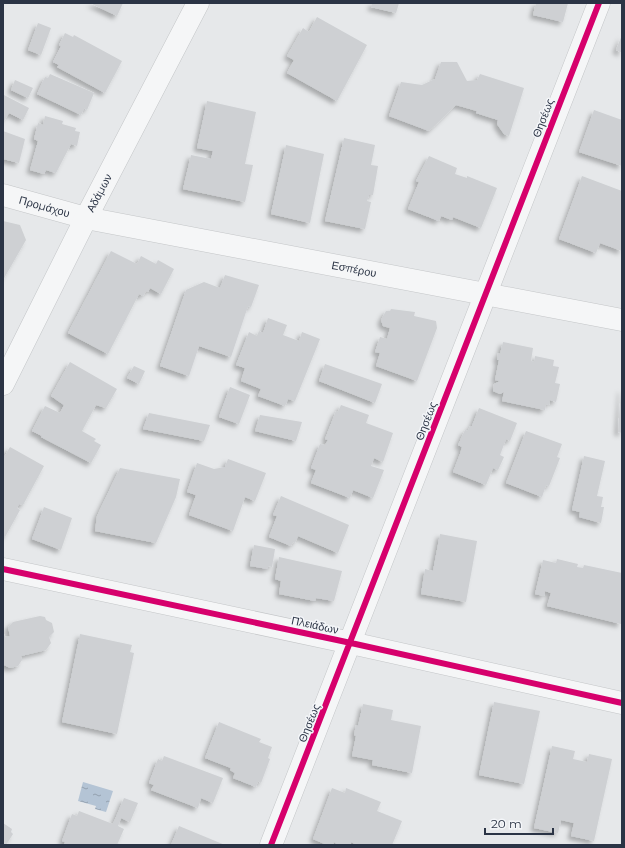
<svg xmlns="http://www.w3.org/2000/svg" width="625" height="848" viewBox="0 0 625 848" font-family="Montserrat,sans-serif">
<style>
.water{fill:url(#water-ripples)}
.building{fill:#ced0d3;filter:url(#shadow)}
.lines{fill:none;stroke-linecap:round;stroke-linejoin:round}
.minor-casing{stroke:#c4c6c8;stroke-width:23}
.tertiary-casing{stroke:#c4c6c8;stroke-width:23}
.minor{stroke:#f5f6f7;stroke-width:22}
.tertiary{stroke:#f5f6f7;stroke-width:22}
.cycleway-casing{stroke:#f4f6f9;stroke-width:8}
.cycleway{stroke:#d6006c;stroke-width:6}
.labels{text-anchor:middle;dominant-baseline:central;stroke-width:3;stroke-linejoin:round;paint-order:stroke}
.street-label{font-size:11px;fill:#2b3445;stroke:#f4f6f9}
</style>
<defs>
<pattern id="water-ripples" width="26" height="14" patternUnits="userSpaceOnUse"><rect width="26" height="14" fill="#b4c4d5"/><path d="M2 4q2-2 4 0t4 0M15 11q2-2 4 0t4 0" fill="none" stroke="#93a0af"/></pattern>
<filter id="shadow"><feDropShadow dx="-3.5" dy="3.5" stdDeviation="2" flood-color="#0004"/></filter>
</defs>
<rect width="100%" height="100%" fill="#e6e8ea"/>
<!-- water -->
<path class="water" d="M83 782 113 791 106 812 95 809 96 806 78 801Z"/>
<!-- building -->
<path class="building" d="M90 3H123L117 16Z
M372 3H399L396 13 371 7Z
M536 3H568L563 22 533 15Z
M317 17 367 45 337 101 287 73 294 60 287 56 303 28 309 32Z
M38 23 51 28 41 55 28 50Z
M65 33 73 37 74 35 122 61 105 93 57 67 59 65 53 62 61 46 59 45Z
M622 35V53L616 50Z
M441 62H457L467 81 477 80 480 74 524 88 509 136 504 134 497 124 498 120 476 113 477 111 456 105 429 131 389 116 401 82 422 85 435 79Z
M50 74 94 93 87 110 84 108 81 115 37 94 45 77 48 78Z
M15 80 33 88 28 98 11 90Z
M4 95 29 108 23 120 9 113 4 121 3 120Z
M207 101 256 112 245 164 253 165 245 202 183 189 191 155 211 159 213 151 197 148Z
M594 110 622 120V166L579 152Z
M45 116 63 121 62 124 76 128 75 131 80 132 77 146 71 144 56 173 46 170 44 174 30 170 38 141 34 139 38 123 43 125Z
M3 131 25 139 19 163 3 159Z
M344 138 375 145 371 165 378 166 373 195H369L367 201 371 202 365 229 325 221Z
M286 145 324 154 310 223 271 214Z
M429 156 457 168 455 174 467 178V176L497 188 481 228 453 217 452 220 441 216 439 221 408 209 419 182 416 181Z
M582 176 622 191V251L600 243 596 253 559 239Z
M3 221 20 225 26 240 3 280Z
M111 251 137 264 141 256 156 264 158 260 174 269 161 294 150 288 148 292 146 291 143 296 139 294 108 354 68 333Z
M225 275 259 285 251 307 248 306 231 357 199 346 189 376 160 366 186 290 204 282 220 288Z
M391 309 415 312 414 316 436 321 437 328 417 381 376 366 380 353 375 352 380 337 387 339 390 328 383 326 381 320 386 311H390Z
M268 318 287 325 283 335 299 341 302 332 320 339 295 401 288 399 285 406 258 396 261 389 241 381 245 368 236 365 249 332 257 336 259 331 263 333Z
M503 342 533 348 531 361 534 362 535 356 554 360 553 366 559 367 555 383 560 384 556 402 550 400 549 405 546 404 545 410 502 401 504 392 500 394 493 391 494 384 500 381 495 380 499 360H497L498 353 500 354Z
M70 362 117 389 106 408 96 405 82 431 96 439 94 441 101 445 91 463 41 437 42 436 32 431 45 406 60 413 64 405 51 396Z
M325 364 382 384 375 403 319 381Z
M134 366 145 371 139 384 127 378Z
M230 387 250 395 239 424 219 417Z
M621 389H622V433L618 432Z
M341 405 369 415 366 423 393 433 383 462 374 458 371 466 384 470 373 498 353 490 350 498 311 483 316 470 311 468 320 444 325 445 328 440 325 439 336 411 338 412Z
M479 408 517 423 510 441 506 439 500 455 504 457 498 470 493 468 486 485 453 472 460 454 462 447 458 445 465 430 468 431 470 426H472Z
M149 413 210 425 204 441 143 429Z
M260 415 302 422 296 441 255 431Z
M526 431 562 444 557 457 560 458 549 486 546 485 542 497 506 483Z
M10 447 44 466 23 505 19 504 17 508 20 510 5 537 3 536V459Z
M584 456 605 461 597 496 603 497 601 507H604L601 523 579 517 580 512 572 510Z
M228 459 266 473 255 501 245 497 233 531 189 515 196 495 187 492 197 463 214 469 225 467Z
M120 468 180 479 176 497 156 543 95 531 97 516Z
M281 496 349 525 338 553 298 536 295 543 293 542 291 546 269 537 277 516 273 515Z
M44 507 72 518 61 550 32 539Z
M440 534 477 541 466 602 421 594 425 569 433 571Z
M254 545 275 549 272 567 268 566V569L250 566Z
M279 557 342 571 334 601 316 598 315 601 279 594 281 581 275 579Z
M557 559 578 564 577 567 583 568 584 565 622 573 621 624 547 606 551 593 545 591 544 596 535 594 543 560 556 563Z
M40 616 45 617 46 620 52 623 54 632 49 637 51 643 46 650 21 656 22 660 18 666 10 668 4 665 3 632 5 637 10 636 8 627 13 622Z
M80 634 132 645 130 652 134 653 117 734 62 722Z
M494 702 540 711 524 784 479 775Z
M363 704 393 710 391 720 421 726 412 773 372 765 373 760 352 756 356 736 354 735 356 725 358 726Z
M219 722 261 739 259 742 272 747 268 758 270 759 261 783 258 781 256 787 233 778 235 773 230 770 231 768 205 758Z
M552 746 575 751 573 759 587 762 589 754 612 759 594 841 571 836 574 823 561 820 558 833 534 828Z
M164 756 223 778 213 803 201 798 198 808 151 790 154 785 149 783 158 759 162 761Z
M332 788 345 793 346 788 381 802 377 811 402 821 392 845H357L351 842V845H338L334 842 333 845H327L313 839Z
M124 798 138 803 130 822 121 818 118 826 124 829 117 845H64L65 842 62 841 72 814 77 816 79 811 113 824Z
M3 823 12 829 11 832 13 834 6 845H3Z
M179 826 225 845H171Z"/>
<g class="lines">
<defs>
<g id="minor">
<path id="s1" d="M3 195 86 218 622 320"/>
<path d="M3 569 351 643 622 703"/>
<path d="M271 845 599 3"/>
</g>
<g id="tertiary">
<path id="s2" d="M3 384 86 218 198 3"/>
</g>
</defs>
<!-- minor casing -->
<use href="#minor" class="minor-casing"/>
<!-- tertiary casing -->
<use href="#tertiary" class="tertiary-casing"/>
<!-- minor -->
<use href="#minor" class="minor"/>
<!-- tertiary -->
<use href="#tertiary" class="tertiary"/>
<defs>
<path id="cycleway" d="M3 569 351 643 622 703
M271 845 599 3"/>
</defs>
<!-- cycleway casing -->
<use href="#cycleway" class="cycleway-casing"/>
<!-- cycleway -->
<use href="#cycleway" class="cycleway"/>
</g>
<g class="labels">
<!-- street labels -->
<g class="street-label">
<text transform="translate(543 118) rotate(-69)">Θησέως</text>
<text stroke="none"><textPath href="#s2" startOffset="214">Αδάμων</textPath></text>
<text stroke="none"><textPath href="#s1" startOffset="43">Προμάχου</textPath></text>
<text stroke="none"><textPath href="#s1" startOffset="359">Εσπέρου</textPath></text>
<text transform="translate(426 421) rotate(-69)">Θησέως</text>
<text transform="translate(315 625) rotate(12)">Πλειάδων</text>
<text transform="translate(309 723) rotate(-68)">Θησέως</text>
</g>
</g>
<!-- border -->
<rect width="625" height="848" fill="none" stroke="#2b3445" stroke-width="8"/>
<!-- scale -->
<path d="M485 828v6h68v-6" fill="none" stroke="#2b3445" stroke-width="2"/>
<text x="491" y="828" font-size="12" fill="#2b3445" stroke="#f4f6f9" stroke-width="3" paint-order="stroke">20 m</text>
</svg>
